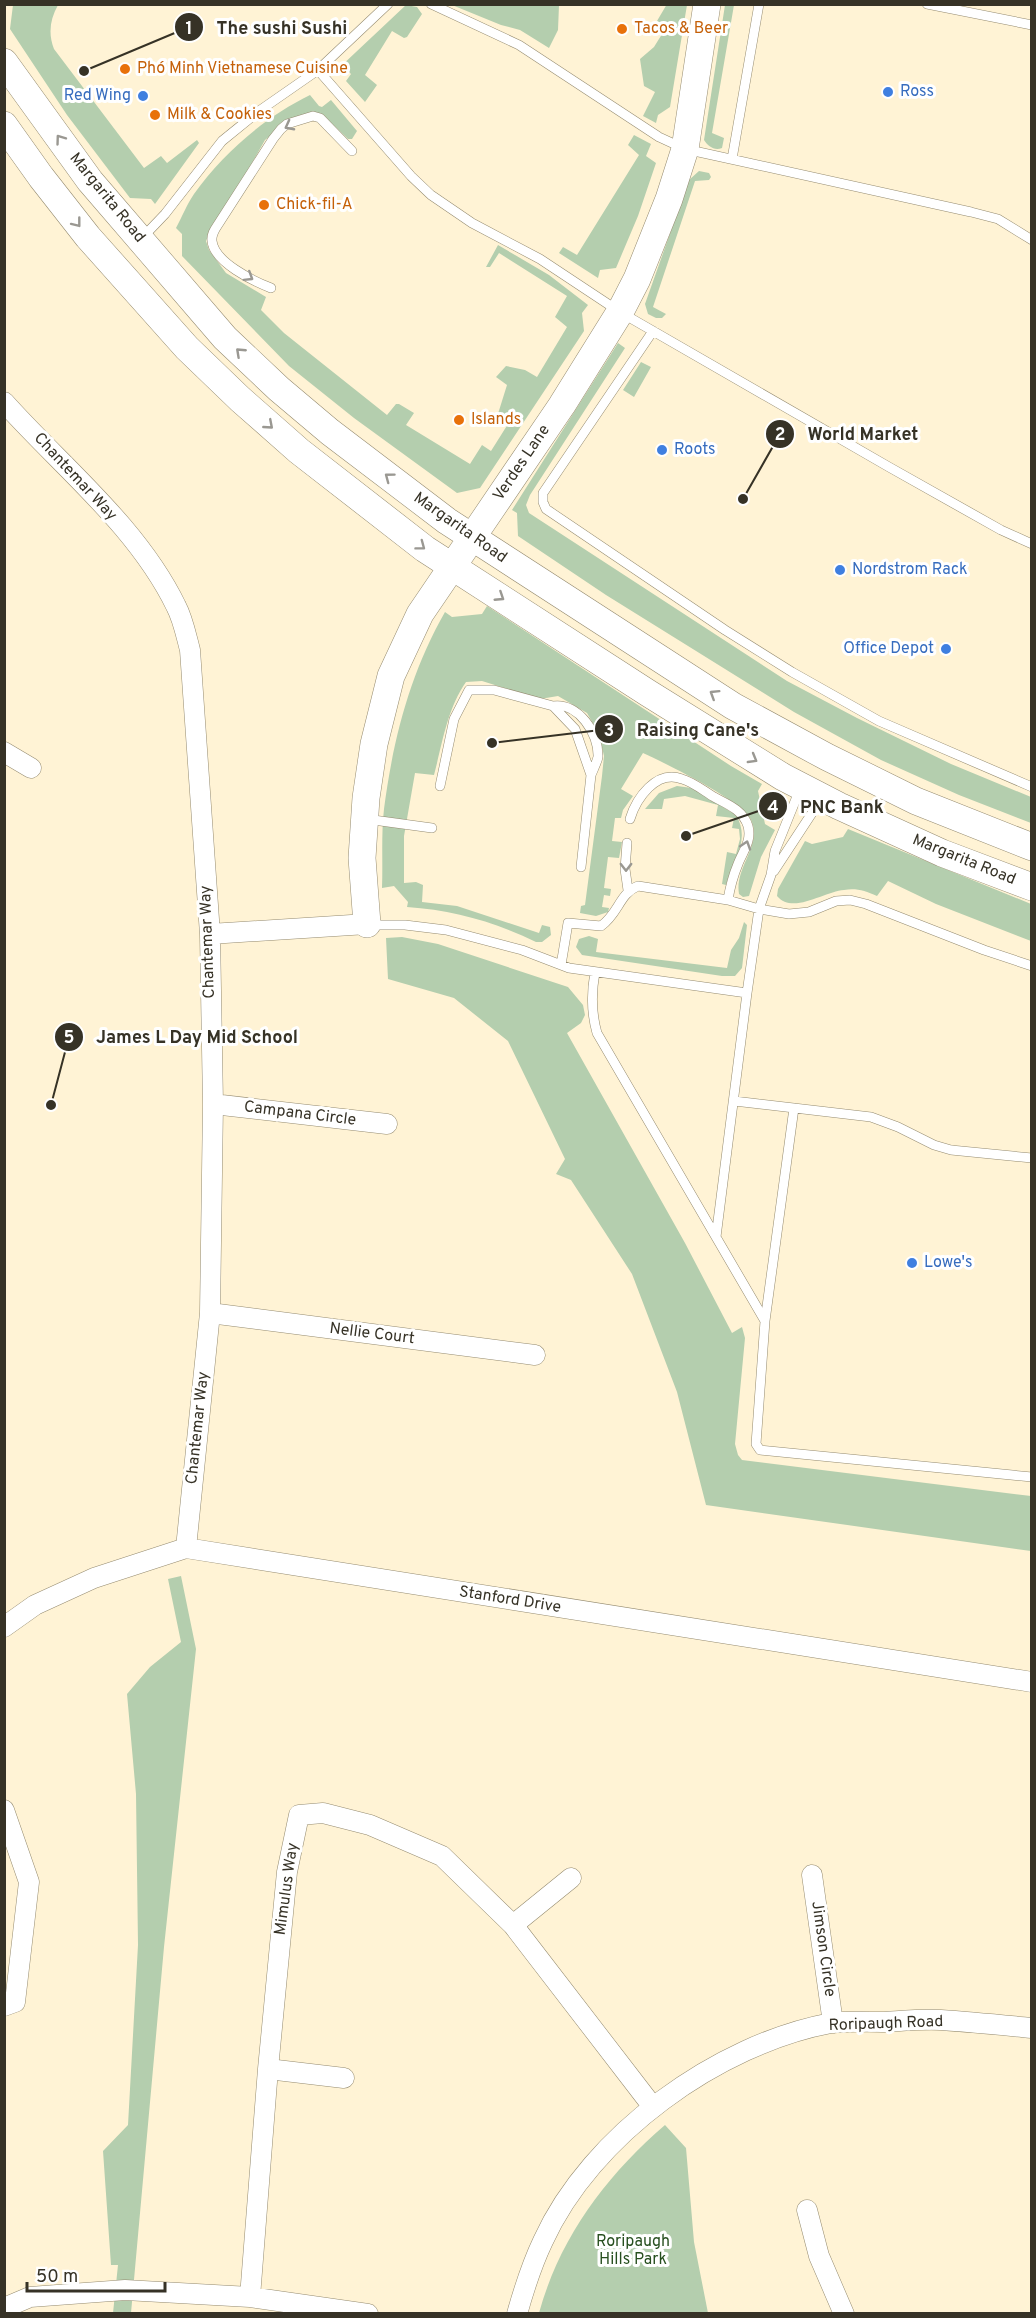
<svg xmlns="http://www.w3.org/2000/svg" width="1036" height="2318" viewBox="0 0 1036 2318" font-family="Overpass,sans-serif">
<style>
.green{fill:#b4ceae}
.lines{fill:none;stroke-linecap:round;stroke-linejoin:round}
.lane-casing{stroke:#958b70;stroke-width:10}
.street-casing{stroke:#958b70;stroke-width:21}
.secondary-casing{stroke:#958b70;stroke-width:28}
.lane{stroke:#fff;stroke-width:9}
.street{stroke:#fff;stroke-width:20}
.secondary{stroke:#fff;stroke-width:27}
.oneway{stroke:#9a9892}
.food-dot{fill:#e8710a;stroke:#fff;stroke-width:2}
.shop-dot{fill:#3f7fe0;stroke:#fff;stroke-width:2}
.labels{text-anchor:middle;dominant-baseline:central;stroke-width:6;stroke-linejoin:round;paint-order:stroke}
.food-label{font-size:16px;fill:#c56008;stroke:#fff;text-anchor:start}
.shop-label{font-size:16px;fill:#366cbe;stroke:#fff;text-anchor:start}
.street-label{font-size:16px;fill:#363226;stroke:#fff}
.park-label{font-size:16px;fill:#274f1f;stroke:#fff}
.leader{fill:none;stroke:#363226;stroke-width:2}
.callout-dot{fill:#363226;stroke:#fff;stroke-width:2}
.mark-label{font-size:18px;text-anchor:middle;font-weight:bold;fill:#fff}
.callout-label{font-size:18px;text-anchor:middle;font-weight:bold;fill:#363226;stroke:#fff;stroke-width:6;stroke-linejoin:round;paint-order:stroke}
</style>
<rect width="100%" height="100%" fill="#fff3d5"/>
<!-- green -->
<path class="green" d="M667 4 687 5 670 107 658 115 656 123 643 116 655 92 644 86 640 59 654 47 667 26 657 21Z
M13 5H58C50 19 48 34 54 49L144 168 161 156 167 163 197 140 199 143 155 204 151 199 130 198 67 115 10 29Z
M406 5 417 7 422 14 407 37 404 38 392 31 365 75 377 85 365 102 346 81 351 74 347 70 339 68Z
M452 5H559L558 30 549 48 520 30 501 25Z
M725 5H734L712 133 724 138 722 148C714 151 708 146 704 140Z
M310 95 319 106 322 107 331 100 357 131 352 139H348L325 117 318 114 282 126 265 140 238 188 211 228 206 241 209 250 226 273 266 297 261 310 284 333 387 415 396 404H399L414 413 406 425 470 464 482 445 491 451 508 424 497 417 507 385 496 377 506 366 525 370 537 377 567 327 555 317 567 296 499 253 490 267H486L498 245 549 275 588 305 582 313 584 331 480 488 457 493 354 418 289 366 182 256V234L176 228C182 217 187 204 194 194 223 153 265 117 310 95Z
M634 135 651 144 646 156 656 163 638 216 616 268 600 270 598 278 559 253 563 247 577 255 639 155 628 145Z
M699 171 709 173 711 177 709 180 695 181 653 307 666 314 662 318H656L648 314 645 304 689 180Z
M618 343 625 348 530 495 526 505 529 513 787 681 857 718 951 764 1031 797V823L959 795 881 760 794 712 606 595 518 536 517 513 512 510Z
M641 362 651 367 634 397 623 390Z
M487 606 731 766 762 784 758 791 765 824 775 830 761 857 749 896 743 897 739 894C735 871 755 852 754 831 754 828 752 821 750 818 740 800 665 763 643 753L621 789 633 796 623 810 621 818H615L612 841 622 842 619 858 608 857 604 888 611 889 610 896 604 895 602 907 609 908 608 912 596 916 580 913 581 906 585 905 602 776 604 756 599 734 587 713 558 696 540 699 482 681 466 682C447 709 442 745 434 775L415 773 404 836V883L416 882 423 885 422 902 457 906 539 933 542 925 550 927 551 935 542 942H536C495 922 453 910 407 907L408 902 394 886 382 888C383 862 381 835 384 809 393 740 410 673 445 612L452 617 482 614Z
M677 786 692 788 736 815C751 840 733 861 726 885L722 884 727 852 736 854 740 839 739 829 732 828 734 818 716 816 718 805 685 796 664 799 662 809H645L659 793Z
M848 829 1031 904V941L936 904 888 881 877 896C865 891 857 888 844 890 825 891 793 915 777 896L778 889 805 841 812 844 843 837Z
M744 922 747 925 742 968 735 976H722L582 955 576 947 579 939 589 936 598 939 596 952 727 968 731 950 739 938Z
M402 937 438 944 568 987 583 1005 585 1015 581 1023 567 1033 685 1243 732 1333 742 1327 745 1338 735 1444 738 1455 742 1460 1031 1496V1551L706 1505 677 1392 632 1274 571 1180 556 1174 565 1159 508 1041 454 998 388 979 386 938Z
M181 1576 196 1649 164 1947 131 2313H113L118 2265H111L103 2151 128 2125 138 1945 136 1794 127 1694 150 1667 181 1642 168 1579Z
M665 2125 686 2148 694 2242 708 2313H539C560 2237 606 2176 665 2125Z"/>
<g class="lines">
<defs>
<path id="lane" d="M431 4 519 45 659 137 685 149 971 212 998 219 1032 240
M927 4 1032 25
M318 70 411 176 431 195 472 223 540 259 620 312 889 467 1001 530 1032 544
M732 159 759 4
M143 237 165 214 222 141 259 111 318 70 388 4
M271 288C253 281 214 262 212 241 211 234 215 229 219 223L273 139 281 129 287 124 313 116 320 118 352 151
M653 331 543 493V502L546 509 725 630 792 672 879 721 1032 787
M553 706C578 702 599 733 598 757 597 762 593 770 591 775
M440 786 454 719 469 690H494L553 706 575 729 591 775 581 867
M366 819 432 828
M630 819C636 799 656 769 682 779 693 782 704 791 714 797 727 804 743 810 748 826 752 841 743 851 738 864 733 876 730 887 728 900
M627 843 625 869 628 890
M774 871 814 810 825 806
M369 925H405L446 930 522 950 569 968 747 993 759 909 771 875 775 851 800 789
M561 965 568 923 601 926C619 913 619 894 638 886L728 900 759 909 789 914 809 912 836 901 850 900 866 904 984 950 1032 966
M595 972C591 994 591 1012 597 1033L765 1321 756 1444 760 1450 1032 1477
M734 1101 871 1117 898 1127 934 1145 951 1150 1032 1158
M716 1237 747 993
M765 1321 794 1108"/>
<path id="street" d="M4 402C62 467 137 526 176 606 183 619 186 635 190 650L210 934 213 1104 210 1313 186 1548
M4 752 31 768
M210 934 367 924
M213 1104 387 1124
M210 1313 535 1355
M4 1627 35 1605 94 1578 186 1548 1032 1682
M4 1810 29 1882 15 2002 4 2006
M812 1875 833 2023
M513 1925 571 1878
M268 2069 344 2078
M807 2210 819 2256 844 2314
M250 2297 268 2069 287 1872 299 1815 323 1813 370 1825 442 1856 513 1925 653 2107
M4 2308 30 2297 125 2290 250 2297 368 2314
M517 2314C524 2289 532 2264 543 2241 591 2135 718 2044 831 2023 847 2021 865 2022 882 2022 901 2021 921 2019 941 2020 971 2022 1001 2025 1032 2028"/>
<path id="secondary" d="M4 62 90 181 225 338 279 389 330 432 447 521 733 706 827 757 916 801 1032 847
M4 125 41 177 88 237 187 348 240 399 299 451 425 549 648 693 783 777 839 806 942 853 1032 887
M367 924 362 858 366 798 374 744 391 676 420 614 562 405 620 312 637 279 669 199 685 149 707 4"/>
</defs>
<!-- lane casing -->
<use href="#lane" class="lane-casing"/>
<!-- street casing -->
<use href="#street" class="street-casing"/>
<!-- secondary casing -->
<use href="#secondary" class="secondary-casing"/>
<!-- lane -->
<use href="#lane" class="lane"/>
<!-- street -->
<use href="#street" class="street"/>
<!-- secondary -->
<use href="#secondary" class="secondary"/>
</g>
<!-- one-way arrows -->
<defs><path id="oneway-chevron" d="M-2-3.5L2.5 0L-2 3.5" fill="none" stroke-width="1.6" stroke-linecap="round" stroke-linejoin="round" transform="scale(1.5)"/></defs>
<g class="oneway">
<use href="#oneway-chevron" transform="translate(289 126) rotate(152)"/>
<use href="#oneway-chevron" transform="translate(60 139) rotate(-126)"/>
<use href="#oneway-chevron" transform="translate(77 223) rotate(52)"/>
<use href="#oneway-chevron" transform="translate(249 277) rotate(32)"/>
<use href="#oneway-chevron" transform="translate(240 352) rotate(-137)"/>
<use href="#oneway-chevron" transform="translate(269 425) rotate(41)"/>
<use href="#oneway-chevron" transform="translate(389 477) rotate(-143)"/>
<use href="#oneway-chevron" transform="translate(421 546) rotate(37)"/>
<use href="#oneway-chevron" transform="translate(500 597) rotate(33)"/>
<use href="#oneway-chevron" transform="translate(714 694) rotate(-148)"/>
<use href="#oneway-chevron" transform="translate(753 759) rotate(30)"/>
<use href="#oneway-chevron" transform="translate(746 845) rotate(-72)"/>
<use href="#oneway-chevron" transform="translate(626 867) rotate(90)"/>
</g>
<!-- markers -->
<g class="food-dot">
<circle cx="622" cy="29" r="6"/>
<circle cx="125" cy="69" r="6"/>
<circle cx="155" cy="115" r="6"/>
<circle cx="264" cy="205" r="6"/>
<circle cx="459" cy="420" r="6"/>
</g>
<g class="shop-dot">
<circle cx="888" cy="92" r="6"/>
<circle cx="143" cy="96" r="6"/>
<circle cx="662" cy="450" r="6"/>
<circle cx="840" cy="570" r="6"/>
<circle cx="946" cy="649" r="6"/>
<circle cx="912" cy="1263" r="6"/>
</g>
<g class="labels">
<!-- food labels -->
<g class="food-label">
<text x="634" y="29">Tacos &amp; Beer</text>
<text x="137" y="69">Phó Minh Vietnamese Cuisine</text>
<text x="167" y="115">Milk &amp; Cookies</text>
<text x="276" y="205">Chick-fil-A</text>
<text x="471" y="420">Islands</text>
</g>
<!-- shop labels -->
<g class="shop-label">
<text x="900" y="92">Ross</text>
<text x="131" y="96" text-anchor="end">Red Wing</text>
<text x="674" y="450">Roots</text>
<text x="852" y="570">Nordstrom Rack</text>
<text x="934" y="649" text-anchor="end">Office Depot</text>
<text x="924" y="1263">Lowe's</text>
</g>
<!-- street labels -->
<g class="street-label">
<text transform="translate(107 198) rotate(51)">Margarita Road</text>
<text transform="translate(522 463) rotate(-56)">Verdes Lane</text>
<text transform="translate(75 477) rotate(47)">Chantemar Way</text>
<text transform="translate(460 528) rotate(35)">Margarita Road</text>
<text transform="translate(964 860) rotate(22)">Margarita Road</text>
<text transform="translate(208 942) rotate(-92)">Chantemar Way</text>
<text transform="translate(300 1114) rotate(7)">Campana Circle</text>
<text transform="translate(372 1334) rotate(7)">Nellie Court</text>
<text transform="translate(198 1428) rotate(-84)">Chantemar Way</text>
<text transform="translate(510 1600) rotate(9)">Stanford Drive</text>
<text transform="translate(287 1889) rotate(-82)">Mimulus Way</text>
<text transform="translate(823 1949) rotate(82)">Jimson Circle</text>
<text transform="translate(886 2024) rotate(-2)">Roripaugh Road</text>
</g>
<!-- park labels -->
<g class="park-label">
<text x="633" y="2242">Roripaugh<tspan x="633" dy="18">Hills Park</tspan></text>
</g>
</g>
<!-- callouts -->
<path class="leader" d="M84 71L189 27M743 499L780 434M492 743L609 729M686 836L773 806M51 1105L69 1037"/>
<g class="callout-dot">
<circle cx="84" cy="71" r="6"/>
<circle cx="743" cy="499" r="6"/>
<circle cx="492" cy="743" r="6"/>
<circle cx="686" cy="836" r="6"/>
<circle cx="51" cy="1105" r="6"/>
<circle cx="189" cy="27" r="15"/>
<circle cx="780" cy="434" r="15"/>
<circle cx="609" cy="729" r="15"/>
<circle cx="773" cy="806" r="15"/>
<circle cx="69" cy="1037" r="15"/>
</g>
<g class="mark-label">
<text x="189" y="34">1</text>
<text x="780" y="440">2</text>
<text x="609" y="736">3</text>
<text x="773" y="813">4</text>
<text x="69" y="1043">5</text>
</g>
<g class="callout-label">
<text x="282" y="34">The sushi Sushi</text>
<text x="863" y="440">World Market</text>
<text x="698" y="736">Raising Cane's</text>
<text x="842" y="813">PNC Bank</text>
<text x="197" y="1043">James L Day Mid School</text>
</g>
<!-- border -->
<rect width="1036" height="2318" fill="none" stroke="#363226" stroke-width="12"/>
<!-- scale -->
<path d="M27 2282v9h138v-9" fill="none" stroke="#363226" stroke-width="3"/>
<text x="36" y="2282" font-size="18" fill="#363226" stroke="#ffffff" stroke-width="4.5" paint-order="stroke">50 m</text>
</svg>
